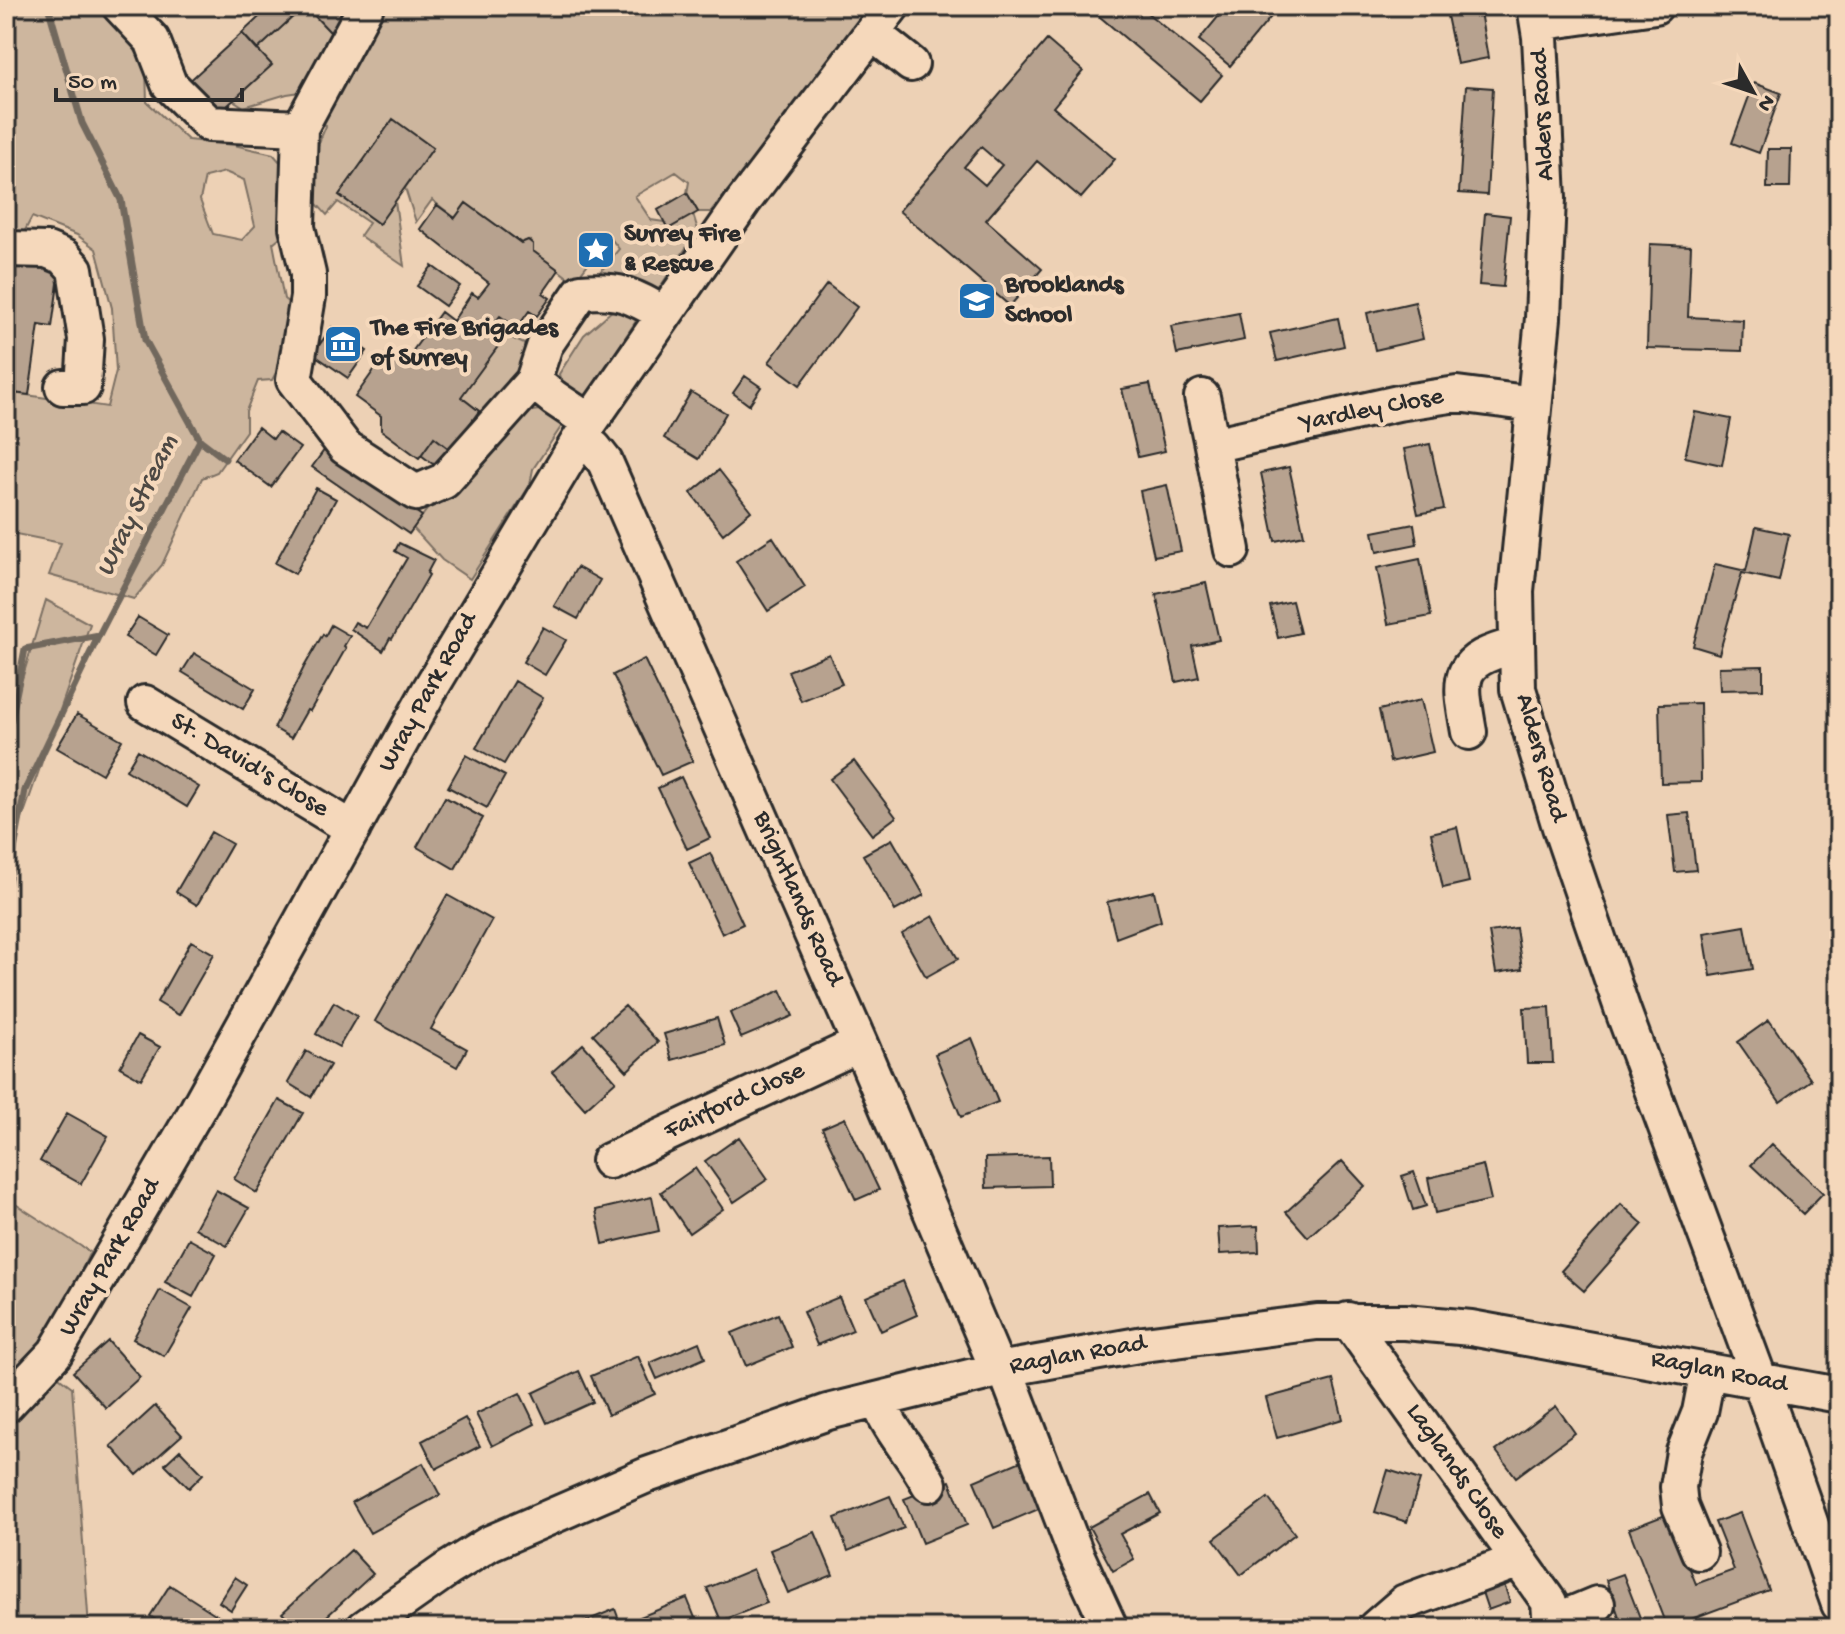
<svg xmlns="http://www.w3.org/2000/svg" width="1845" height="1634" viewBox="0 0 1845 1634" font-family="'Gochi Hand',sans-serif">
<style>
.green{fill:#cdb69e;stroke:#7c7064;stroke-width:2;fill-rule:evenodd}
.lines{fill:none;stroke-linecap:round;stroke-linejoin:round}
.stream{stroke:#71675d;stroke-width:7}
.building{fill:#b7a28f;stroke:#2b2b2b;stroke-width:2;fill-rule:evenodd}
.minor-casing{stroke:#2b2b2b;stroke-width:40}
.minor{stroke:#f5d8bb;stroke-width:34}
.labels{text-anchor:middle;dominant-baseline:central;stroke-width:8;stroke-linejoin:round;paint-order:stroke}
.street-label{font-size:26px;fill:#2b2b2b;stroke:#f5d8bb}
.poi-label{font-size:26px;font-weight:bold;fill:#2b2b2b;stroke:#f5d8bb;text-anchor:start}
.water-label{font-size:28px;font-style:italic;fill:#4e4944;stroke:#f5d8bb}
</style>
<rect width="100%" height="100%" fill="#edd1b5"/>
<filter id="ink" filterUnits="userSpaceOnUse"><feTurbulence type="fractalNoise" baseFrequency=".0125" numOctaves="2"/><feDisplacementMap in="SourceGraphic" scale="16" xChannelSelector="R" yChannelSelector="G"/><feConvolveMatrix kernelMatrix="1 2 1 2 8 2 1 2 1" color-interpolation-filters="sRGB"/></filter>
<g filter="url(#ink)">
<!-- green -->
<path class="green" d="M6 6H93L128 39 146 68 147 102 188 140 234 145 273 154 289 172 285 233 273 243 284 299 295 308 289 349 272 380 258 381 246 411V431L217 472 202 478 162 565 134 599 49 575 61 543 6 532V392L107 407 116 371 112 308 96 249 77 235 32 217 19 242 6 241ZM225 172 244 180 255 226 242 240 213 234 200 200 205 177Z
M286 6H305L331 33 336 45 307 91 287 94 244 107 233 100 271 66 257 50 294 15Z
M381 6H877L711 212H698L687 193 689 182 676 172 635 196 651 220 664 222 693 214 698 230 654 296 611 285 600 272 619 249 609 236 574 282 533 251V244L529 240 521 243 466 203 455 218 432 200 416 222 405 188 433 148 394 120 339 195 378 223 395 201 404 266 360 236 369 223 338 202 327 215C324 211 317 205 314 200 303 178 317 146 326 126L321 120Z
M614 309 633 312 636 321 591 390 578 402 562 389 559 374 584 335Z
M499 332 524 344 529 364 481 430 468 426 479 411 461 397 491 340Z
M539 410 557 417 563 424 533 469 530 485 470 579 442 560 413 528 442 490 519 413Z
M46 600 90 624 6 865V732Z
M6 1198 90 1252 56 1325 52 1372 72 1387 89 1628H6Z"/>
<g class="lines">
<!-- stream -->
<path class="stream" d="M48 6 82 123 121 200 145 340 200 440 225 459
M6 746 25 649 99 635
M6 893 25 790 99 635 200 440
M6 1116 8 1148"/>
</g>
<!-- building -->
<path class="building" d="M271 6H286L295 15 257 50 242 33Z
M317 6H339L348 16 331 33 311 12Z
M1087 6H1139L1222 75 1200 101Z
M1227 6H1280L1230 66 1199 40Z
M1445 6H1479L1488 58 1457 64Z
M242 33 272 65 215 117 185 85Z
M1047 40 1083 71 1053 107 1115 159 1081 198 1037 161 986 220 1042 269 1010 306 899 211ZM981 147 1002 165 985 185 964 167Z
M1754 83 1781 93 1759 153 1732 143Z
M1466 86 1493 88 1487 195 1459 193Z
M393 119 433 148 379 224 339 195Z
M1768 149H1791L1790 188H1767Z
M687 193 698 212 668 229 658 210Z
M466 203 521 243 528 240 533 244V251L559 270 543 293 550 298 537 316 529 311 517 328 500 316 485 335 499 345 461 397 479 411 451 450 434 437 419 458 381 430V416L355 397 389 349 406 360 441 312 453 321 472 293 478 297 489 283 420 229 437 205 455 218Z
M1485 213 1510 216 1503 287 1479 285Z
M1650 244 1691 246 1688 317 1743 320 1742 351 1647 348Z
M6 261 60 269 52 327 39 325 29 395 6 392Z
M432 266 460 286 445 306 417 286Z
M827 284 857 307 800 385 769 362Z
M1415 302 1423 339 1375 350 1367 313Z
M1239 313 1244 340 1177 354 1171 326Z
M1338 318 1344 346 1277 361 1270 333Z
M332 327 367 351 348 378 313 354Z
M745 376 761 387 749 405 733 393Z
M1150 384 1165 451 1138 457 1122 389Z
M691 392 726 413 699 459 664 438Z
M1695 412 1731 419 1722 465 1685 457Z
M258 427 273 439 278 432 300 448 271 487 234 460Z
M434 437 451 450 438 468 421 455Z
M1430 444 1444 509 1418 514 1404 449Z
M325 449 422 516 409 534 312 467Z
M1289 467 1304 535 1275 541 1261 473Z
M719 470 751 511 723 534 691 493Z
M1167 485 1181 551 1154 556 1140 491Z
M316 488 336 499 295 574 275 563Z
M1414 524 1417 544 1377 552 1373 532Z
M1756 527 1789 534 1779 581 1742 573 1719 654 1693 646 1715 564 1746 571Z
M773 537 805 587 768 611 736 561Z
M399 543 434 560 427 573 429 575 392 639 390 638 383 651 351 629 355 622 366 628 407 558 395 551Z
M1420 559 1431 616 1388 624 1377 568Z
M577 567 600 580 578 619 554 606Z
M1206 583 1219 640 1192 646 1199 677 1176 682 1156 594Z
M1292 601 1300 633 1278 638 1270 606Z
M138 617 168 635 156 655 125 637Z
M331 625 350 636 344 646 346 648 310 711 307 710 291 738 274 728 304 667 323 634 325 636Z
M543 627 566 640 545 675 523 662Z
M194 653 255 689 243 709 182 672Z
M829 654 842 684 801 701 788 671Z
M644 659 693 761 661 775 613 675Z
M1763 666V689L1720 690 1719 667Z
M515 681 543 698 504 764 476 748Z
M1421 700 1433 752 1390 762 1379 710Z
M1700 703 1701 782 1661 783 1659 704Z
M77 714 122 740 102 774 57 748Z
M138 750 199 787 187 807 126 770Z
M466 755 505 776 487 808 448 787Z
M854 761 896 817 872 835 830 779Z
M681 777 710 838 687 849 658 788Z
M445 797 483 818 455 869 417 847Z
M1689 813 1696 870 1675 872 1668 815Z
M1457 827 1469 882 1443 888 1431 833Z
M211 832 232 844 197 905 176 892Z
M892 839 924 895 895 911 863 855Z
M710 853 743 924 722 934 689 863Z
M1154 891 1161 921 1116 938 1107 902Z
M447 895 492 920 431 1029 467 1049 457 1067 375 1021Z
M933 916 958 959 926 977 902 934Z
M1745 926 1753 969 1711 976 1704 933Z
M1516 928 1522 969 1496 973 1489 932Z
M191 941 214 954 179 1015 157 1002Z
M781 990 793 1016 741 1038 730 1013Z
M334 1002 357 1016 339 1047 316 1034Z
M625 1006 658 1042 627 1071 593 1034Z
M1550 1007 1553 1063H1527L1524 1008Z
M717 1018 725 1045 672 1060 664 1034Z
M1769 1020 1811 1080 1780 1102 1738 1042Z
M138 1035 160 1047 141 1079 120 1067Z
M972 1038 998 1102 961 1117 935 1054Z
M583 1044 616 1081 585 1109 552 1072Z
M306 1051 330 1065 311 1097 288 1083Z
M279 1100 303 1113 257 1193 234 1179Z
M67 1113 108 1136 81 1184 40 1161Z
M845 1118 879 1190 856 1200 822 1128Z
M739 1137 768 1179 734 1202 705 1161Z
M1772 1144 1823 1193 1803 1214 1751 1165Z
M1049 1156 1050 1186 986 1188 985 1158Z
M1342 1161 1365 1186 1308 1237 1286 1212Z
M1483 1165 1491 1200 1435 1213 1428 1178Z
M695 1168 723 1209 689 1233 661 1192Z
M1414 1172 1426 1206 1413 1210 1402 1176Z
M216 1190 249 1208 227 1246 195 1228Z
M652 1197 659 1231 603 1244 596 1210Z
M1621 1204 1643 1224 1584 1291 1561 1271Z
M1258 1226 1259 1252 1220 1254 1218 1228Z
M189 1239 216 1254 193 1297 165 1282Z
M903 1281 917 1315 881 1331 866 1297Z
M160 1290 192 1308 164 1356 133 1339Z
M839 1297 853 1330 817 1345 803 1312Z
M778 1314 792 1347 746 1366 732 1333Z
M108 1341 140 1377 106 1408 73 1372Z
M699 1342 705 1358 657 1379 650 1363Z
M638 1356 655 1394 608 1415 591 1376Z
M579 1371 593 1402 547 1423 533 1393Z
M1333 1380 1343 1419 1277 1438 1266 1398Z
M520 1393 535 1424 492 1446 476 1414Z
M155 1406 182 1435 137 1475 111 1446Z
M1556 1406 1575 1433 1516 1477 1496 1451Z
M465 1418 480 1446 436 1469 422 1441Z
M180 1450 203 1474 189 1488 165 1464Z
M1021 1461 1041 1508 994 1528 974 1481Z
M423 1463 440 1495 370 1533 352 1502Z
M1388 1470 1420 1480 1407 1522 1375 1512Z
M950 1481 967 1525 922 1543 904 1499Z
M1150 1494 1160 1513 1120 1534 1134 1559 1113 1571 1089 1527Z
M890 1496 904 1528 848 1551 835 1518Z
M1268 1498 1295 1534 1241 1575 1214 1539Z
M1740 1513 1769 1590 1667 1628 1629 1529 1668 1514 1696 1584 1734 1570 1715 1522Z
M815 1532 833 1575 788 1593 770 1550Z
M351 1550 373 1574 314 1628H296L282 1613Z
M753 1569 767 1603 721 1621 707 1588Z
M1623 1574 1644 1628H1623L1606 1580Z
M235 1577 247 1585 231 1610 219 1602Z
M1504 1584 1510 1602 1488 1610 1482 1592Z
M170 1585 223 1619 218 1628H168L150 1616Z
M687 1598 699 1628H645L640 1617Z
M615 1609 622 1628H569Z"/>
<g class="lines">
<defs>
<path id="minor" d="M120 6 152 40 169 84 209 124 300 128 366 6
M1535 6 1540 37 1548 198 1543 318 1516 591 1518 689 1560 827 1623 1011 1760 1381 1839 1604
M1538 23 1655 6
M872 33 911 64
M300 128 297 227 308 274V297L294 380 345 447 416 493 444 481 533 381
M6 249 47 250 64 257 75 269 86 339 83 387H63
M1202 397 1212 445
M590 422 554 398 533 381 545 345 581 292C620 289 631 295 664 314
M580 439 594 448 605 462 860 1044 998 1370
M1232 550 1212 445 1398 403 1457 394 1534 404
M145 703 353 829
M1469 732C1459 675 1455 661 1517 645
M609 1161 860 1044
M1348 1320 1549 1602 1551 1628
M1005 1369 1076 1554 1110 1628
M878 1400C890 1432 914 1455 929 1484
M6 1405 55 1353 197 1110 429 691 590 422 743 202 892 6
M1699 1552 1680 1506 1678 1487 1684 1452 1700 1412 1708 1371
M1551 1623 1597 1604
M364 1628 448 1569 490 1543 647 1475 828 1412 998 1370 1144 1344 1317 1322H1405L1471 1328 1839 1395
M1375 1628 1405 1602 1519 1560"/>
</defs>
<!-- minor casing -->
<use href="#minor" class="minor-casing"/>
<!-- minor -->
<use href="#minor" class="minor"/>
</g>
</g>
<!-- icons -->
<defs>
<symbol id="sight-square" viewBox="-11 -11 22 22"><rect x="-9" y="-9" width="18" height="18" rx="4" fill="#1f6fb2" stroke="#f5d8bb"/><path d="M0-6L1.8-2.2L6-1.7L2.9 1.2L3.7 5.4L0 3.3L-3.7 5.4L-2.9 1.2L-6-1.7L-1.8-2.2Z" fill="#fff"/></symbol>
<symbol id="school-square" viewBox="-11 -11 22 22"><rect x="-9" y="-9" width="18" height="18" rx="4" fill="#1f6fb2" stroke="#f5d8bb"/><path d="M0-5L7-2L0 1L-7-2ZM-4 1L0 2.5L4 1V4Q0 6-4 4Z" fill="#fff"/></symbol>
<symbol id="museum-square" viewBox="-11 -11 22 22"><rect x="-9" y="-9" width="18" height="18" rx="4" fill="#1f6fb2" stroke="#f5d8bb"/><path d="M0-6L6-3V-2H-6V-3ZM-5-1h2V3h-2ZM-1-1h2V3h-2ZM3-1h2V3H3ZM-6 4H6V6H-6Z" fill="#fff"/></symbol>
</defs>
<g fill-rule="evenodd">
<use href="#sight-square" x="574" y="228" width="44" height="44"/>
<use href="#school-square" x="955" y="279" width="44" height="44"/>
<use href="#museum-square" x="321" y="322" width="44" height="44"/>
</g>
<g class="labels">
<!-- street labels -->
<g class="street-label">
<text transform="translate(1544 115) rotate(-93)">Alders Road</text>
<text transform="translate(1372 411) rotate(-11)">Yardley Close</text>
<text transform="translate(429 693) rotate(-61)">Wray Park Road</text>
<text transform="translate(1540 758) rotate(74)">Alders Road</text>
<text transform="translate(249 766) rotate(31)">St. David's Close</text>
<text transform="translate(797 899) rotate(66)">Brightlands Road</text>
<text transform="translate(735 1102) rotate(-25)">Fairford Close</text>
<text transform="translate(111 1258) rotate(-60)">Wray Park Road</text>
<text transform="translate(1078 1356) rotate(-10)">Raglan Road</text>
<text transform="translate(1719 1373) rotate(11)">Raglan Road</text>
<text transform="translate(1456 1472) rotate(55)">Laglands Close</text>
</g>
<!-- poi labels -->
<g class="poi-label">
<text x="624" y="235">Surrey Fire<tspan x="624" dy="30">&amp; Rescue</tspan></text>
<text x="1005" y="286">Brooklands<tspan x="1005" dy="30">School</tspan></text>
<text x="371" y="329">The Fire Brigades<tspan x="371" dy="30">of Surrey</tspan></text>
</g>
<!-- water labels -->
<g class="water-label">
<text transform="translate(138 506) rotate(-64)">Wray Stream</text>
</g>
</g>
<!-- margin -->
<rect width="1845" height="1634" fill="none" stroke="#f5d8bb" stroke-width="32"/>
<rect x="16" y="16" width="1813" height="1602" fill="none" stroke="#2b2b2b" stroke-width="3" filter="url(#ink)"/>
<!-- north arrow -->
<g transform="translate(1753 92) rotate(130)" stroke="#f5d8bb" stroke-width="6" paint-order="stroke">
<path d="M0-6L14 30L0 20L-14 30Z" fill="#2b2b2b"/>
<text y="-12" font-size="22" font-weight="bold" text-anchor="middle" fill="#2b2b2b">N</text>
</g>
<!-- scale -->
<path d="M56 88v12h186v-12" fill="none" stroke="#2b2b2b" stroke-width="4"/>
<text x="68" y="88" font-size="24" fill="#2b2b2b" stroke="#f5d8bb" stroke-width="6" paint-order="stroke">50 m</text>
</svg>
